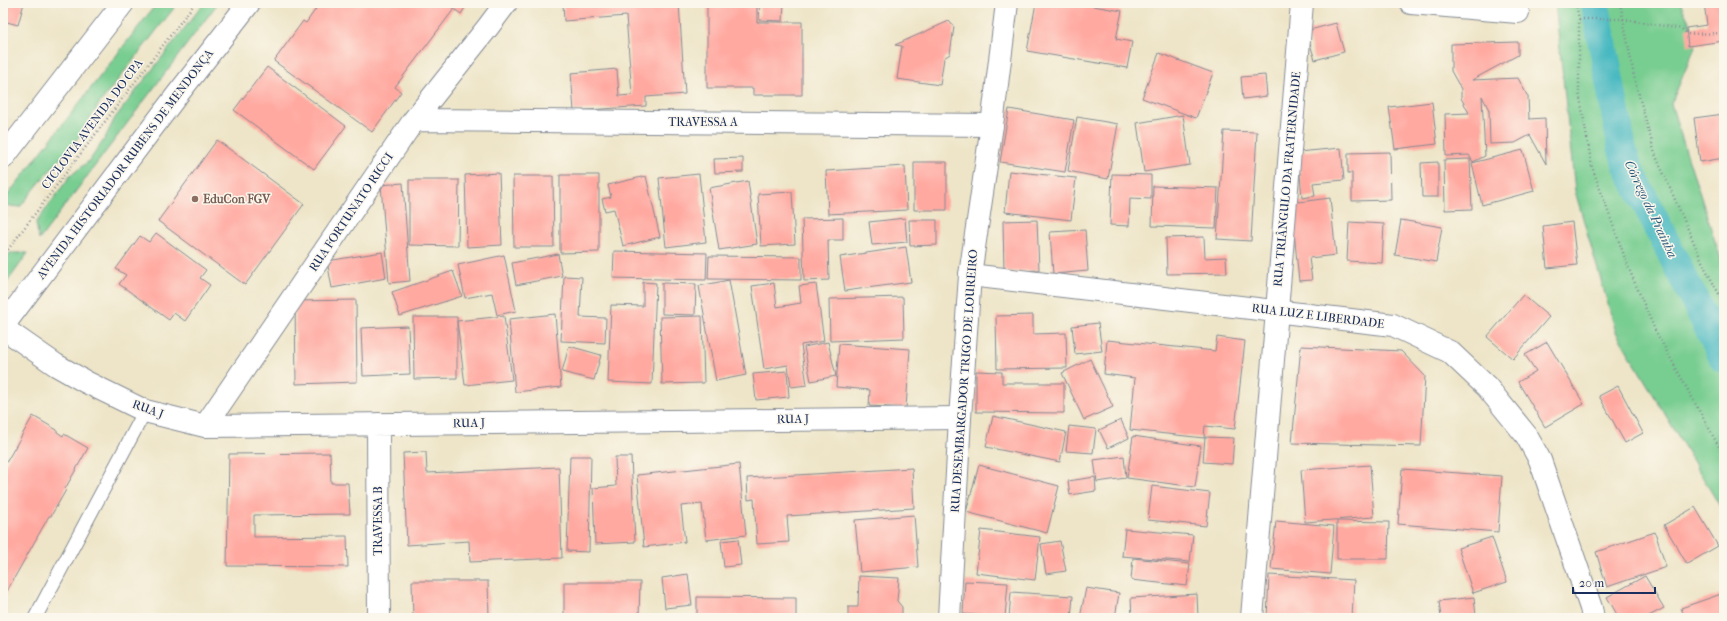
<svg xmlns="http://www.w3.org/2000/svg" width="1727" height="621" viewBox="0 0 1727 621" font-family="'IM FELL French Canon',serif">
<style>
.green{fill:#78cd91;stroke:#4a7e78}
.lines{fill:none;stroke-linecap:round;stroke-linejoin:round}
.canal{stroke:#4ab9c1;stroke-width:29}
.building{fill:#ffa9a0}
.lane-casing{stroke:#848a93;stroke-width:15}
.street-casing{stroke:#848a93;stroke-width:24}
.secondary-casing{stroke:#848a93;stroke-width:24}
.primary-casing{stroke:#848a93;stroke-width:24}
.path{stroke:#848a93;stroke-width:2.5;stroke-dasharray:1 3;stroke-linecap:butt}
.lane{stroke:#fff;stroke-width:13}
.street{stroke:#fff;stroke-width:22}
.secondary{stroke:#fff;stroke-width:22}
.primary{stroke:#fff;stroke-width:22}
.education-dot{fill:#8d6e63;stroke:#fbf7ec;stroke-width:1.5}
.labels{text-anchor:middle;dominant-baseline:central;stroke-width:3;stroke-linejoin:round;paint-order:stroke}
.street-label{font-size:12px;fill:#1b2f5e;stroke:#fbf7ec}
.education-label{font-size:12px;font-weight:bold;fill:#785e54;stroke:#fbf7ec;text-anchor:start}
.water-label{font-size:13px;font-style:italic;fill:#29587c;stroke:#fbf7ec}
</style>
<rect width="100%" height="100%" fill="#fbf7ec"/>
<filter id="ink" filterUnits="userSpaceOnUse"><feTurbulence type="fractalNoise" baseFrequency=".025" numOctaves="2"/><feDisplacementMap in="SourceGraphic" scale="8" xChannelSelector="R" yChannelSelector="G"/><feConvolveMatrix kernelMatrix="1 2 1 2 8 2 1 2 1" color-interpolation-filters="sRGB"/></filter>
<filter id="wash" filterUnits="userSpaceOnUse"><feTurbulence type="fractalNoise" baseFrequency=".012" numOctaves="4" result="noise"/><feDisplacementMap in="SourceGraphic" scale="16" xChannelSelector="R" yChannelSelector="G"/><feGaussianBlur stdDeviation="0.9" result="paint"/><feColorMatrix in="noise" values="0 0 0 0 0 0 0 0 0 0 0 0 0 0 0 0 0 1.4 0 .05"/><feComposite in="paint" operator="in"/></filter>
<g filter="url(#wash)">
<rect width="100%" height="100%" fill="#eee5c8"/>
<!-- green -->
<path class="green" d="M157 3H178L99 104 78 138 45 176 20 207 3 205V201Z
M204 3H218L39 240 36 223 70 176 90 160 105 138 115 118Z
M1555 3H1680L1698 40 1671 104 1724 269V513L1616 332 1575 191Z
M10 253H28L3 288V262Z"/>
<g class="lines">
<!-- canal -->
<path class="canal" d="M1595 3 1622 148 1627 165 1724 359"/>
</g>
<g id="blocks">
<!-- building -->
<path class="building" d="M3 3H24L18 25 3 21Z
M320 3H468L461 14 454 9 395 87 401 92 372 132 274 61 303 21 306 23Z
M563 3H679L685 94 646 97V106L574 111 571 73 617 69 619 96 632 95 626 16 564 21Z
M707 3H757V22H802V95H753V88H707Z
M760 3H784L783 21 759 20Z
M1036 3H1076L1122 11 1116 39 1132 42 1127 68 1027 51Z
M1704 3H1724V41L1688 46 1686 28 1707 25Z
M949 21 954 27 950 54 944 58 940 85 897 79 902 46 895 45Z
M1336 23 1344 52 1315 60 1306 31Z
M1518 42V55L1472 80 1518 78 1528 97 1529 119 1545 118 1546 164 1530 135 1515 143 1490 144 1489 110 1482 96 1485 156 1473 162 1469 155 1446 156 1445 114 1469 113 1461 98V89L1451 71V44Z
M1159 53 1213 73 1196 118 1142 98Z
M1721 65H1724V100H1723Z
M267 67 346 126 314 169 234 110Z
M1265 75 1267 96 1243 99 1241 77Z
M1432 102 1437 144 1395 149 1389 107Z
M1009 109 1074 120 1065 172 1000 162Z
M1724 114V158L1700 162 1694 118Z
M1183 115 1190 165 1144 172 1137 123Z
M1077 117 1118 124 1108 179 1068 171Z
M1224 131 1257 132 1251 241 1217 239Z
M217 140 304 204 245 285 158 221Z
M1341 148 1344 180 1313 183 1315 196 1302 198 1298 152Z
M1523 150 1534 191 1482 205 1472 163Z
M1390 152 1391 200 1352 201V173H1348V153Z
M743 158V172L715 173 714 159Z
M1470 159 1472 209 1445 210 1444 160Z
M914 162H947V210H914Z
M1438 162V197H1422L1421 163Z
M905 166 907 210 828 214 826 171Z
M1009 171 1076 178 1071 220 1005 212Z
M499 173 502 245 467 247 465 175Z
M699 174 706 242 666 247 659 178Z
M1112 174 1151 175V199L1130 198 1129 226 1110 225Z
M560 175H599V252L560 253Z
M513 176H553L554 247H514Z
M646 176 660 237 623 246 614 209 605 211 602 199 611 197 608 185Z
M409 180H459L458 246 409 245Z
M748 181 757 244 719 250 709 188Z
M403 183 410 281 389 283 381 185Z
M1153 186 1218 188 1216 228 1152 226Z
M792 192 795 244 761 246 758 194Z
M1330 198 1336 255 1309 258 1312 280 1299 281 1291 203Z
M843 218V240H828L829 280 804 281 802 219Z
M905 218 907 242 872 245 869 222Z
M909 220H937V245L910 246Z
M1037 220 1039 270 1004 272 1003 221Z
M1401 220 1442 227 1436 262 1395 255Z
M1349 222 1384 224 1382 263 1347 261Z
M1572 222 1577 265 1547 268 1543 226Z
M1085 230 1088 271 1053 274 1050 232Z
M156 233 206 270 200 278 210 285 185 321 174 313 169 320 119 284 126 275 116 269 140 236 149 242Z
M1204 237 1205 258 1226 257 1227 273 1167 274 1166 238Z
M906 247 911 282 845 291 840 257Z
M614 251 707 253 706 280 613 278Z
M382 252 386 278 332 288 327 261Z
M558 254 562 276 516 285 512 263Z
M504 255 516 311 497 315 492 293 465 298 458 265Z
M709 256 801 257V280L708 279Z
M453 271 462 296 400 316 392 292Z
M564 276 582 277 580 317 606 318 605 343 561 341Z
M729 280 746 375 716 381 699 286Z
M643 282 656 283 652 384 608 382 611 305 643 306Z
M662 283 696 284 695 315 662 314Z
M774 283 777 307 801 303 799 286 816 284 824 341 801 345 807 385 791 387 788 365 764 369 752 286Z
M1523 295 1549 317 1513 359 1487 337Z
M903 297 904 338 830 341 829 299Z
M356 300 357 382 296 384 295 301Z
M555 314 561 387 515 392 509 319Z
M1033 315V334L1066 333 1067 368 997 369 996 316Z
M504 316 512 380 465 385 457 321Z
M702 316 704 383 662 384 660 317Z
M413 317H457V378L414 379Z
M1098 323 1102 351 1075 354 1072 326Z
M408 326 410 374 363 376 361 328Z
M1217 337 1245 341 1235 429 1205 426 1204 438 1130 430 1135 378 1104 374 1107 340 1215 351Z
M828 342 836 376 811 381 804 347Z
M1547 342 1584 404 1545 427 1518 382 1536 371 1525 355Z
M839 344 910 349 906 408 869 406 870 390 836 387Z
M569 346 601 355 594 380 562 372Z
M1301 346 1401 351 1425 376 1421 446 1292 443Z
M1090 359 1113 407 1084 420 1062 373Z
M787 371 789 397 756 400 753 374Z
M976 371 1002 372V383H1064V413L976 412Z
M1618 386 1643 433 1625 443 1599 396Z
M33 416 57 430V432L63 436 64 434 88 448 65 489 66 490 51 516H49L3 598V468Z
M993 416 1066 432 1060 462 986 447Z
M1121 420 1129 438 1108 448 1099 430Z
M1069 426 1096 429 1093 453 1066 451Z
M1133 436 1201 446 1195 487 1127 478Z
M1205 437 1234 438 1232 464 1203 462Z
M426 452 427 473 559 467 562 558 470 562 469 541 407 545 403 453Z
M330 453 331 483H348L350 514 254 515V537L347 536 348 567 227 566 229 454Z
M570 456H591L589 552 567 551Z
M1124 456 1126 478 1097 482 1094 460Z
M615 457H631L635 542 595 544 593 488 616 486Z
M739 464 746 535 706 540 702 504 681 506 685 542 644 547 637 475Z
M979 465 1059 486 1047 533 966 512Z
M1370 465 1374 517 1305 522 1301 470Z
M912 468 914 508 787 516 789 542 757 544 754 499 748 500 747 478Z
M1402 469 1502 476 1498 532 1398 524Z
M1095 477 1096 491 1070 495 1068 481Z
M1152 486 1210 493 1206 526 1148 520Z
M1695 507 1718 546 1687 564 1664 525Z
M914 515 918 567 860 572 855 520Z
M1276 521 1334 526 1330 574 1271 569Z
M1337 521 1389 522 1388 559H1337Z
M1125 529 1193 535 1190 562 1122 556Z
M981 530 1040 537 1035 580 976 573Z
M1655 532 1666 567 1607 587 1596 552Z
M1492 537 1507 582 1473 593 1458 548Z
M738 539 741 565 724 567 721 541Z
M1060 541 1066 571 1046 574 1041 544Z
M1133 558 1190 564 1187 586 1131 580Z
M688 574 692 605 665 608 662 578Z
M1269 575 1354 580 1352 618H1267Z
M859 576 899 578 897 601 902 607V618H848V607H858Z
M1645 576 1664 608 1645 618H1619L1607 597Z
M412 581H488L489 618H413Z
M965 581 1008 583 1005 617 963 614Z
M564 582H640L639 618H564Z
M1086 588 1119 593 1115 618H1080Z
M1011 592 1073 596 1071 618H1009Z
M1724 593V618H1685L1681 608Z
M1197 594 1198 618H1132L1131 598Z
M697 597 796 598V618H697Z
M1474 597 1476 616 1441 618 1439 601Z"/>
</g>
</g>
<g filter="url(#ink)">
<use href="#blocks" fill-opacity="0" stroke="#848a93" stroke-width="1"/>
<g class="lines">
<defs>
<path id="lane" d="M35 618 145 411"/>
<path id="street" d="M1411 3 1518 12
M414 120 992 125
M970 275 1393 325 1450 352 1487 387 1526 435 1540 460 1591 608 1593 618
M3 328 56 365 86 382 145 411 205 426 960 418
M378 424 379 618
M205 426 414 120 488 27 506 3
M1252 618 1302 3"/>
<path id="secondary" d="M949 618 960 418 970 275 992 125 1007 3"/>
<path id="primary" d="M3 158 123 3
M3 326 177 95 249 3"/>
</defs>
<!-- lane casing -->
<use href="#lane" class="lane-casing"/>
<!-- street casing -->
<use href="#street" class="street-casing"/>
<!-- secondary casing -->
<use href="#secondary" class="secondary-casing"/>
<!-- primary casing -->
<use href="#primary" class="primary-casing"/>
<!-- path -->
<path class="path" d="M1576 3 1579 19V92L1592 167 1629 269 1655 330 1724 456
M1620 3 1635 81 1655 154 1705 268 1724 303
M1579 19H1623L1682 29 1687 34 1724 33
M3 256 195 3"/>
<!-- lane -->
<use href="#lane" class="lane"/>
<!-- street -->
<use href="#street" class="street"/>
<!-- secondary -->
<use href="#secondary" class="secondary"/>
<!-- primary -->
<use href="#primary" class="primary"/>
</g>
</g>
<!-- markers -->
<circle class="education-dot" cx="195" cy="199" r="4"/>
<g class="labels">
<!-- street labels -->
<g class="street-label">
<text x="703" y="122">TRAVESSA A</text>
<text transform="translate(92 124) rotate(-53)">CICLOVIA AVENIDA DO CPA</text>
<text transform="translate(125 164) rotate(-53)">AVENIDA HISTORIADOR RUBENS DE MENDONÇA</text>
<text transform="translate(1287 179) rotate(-85)">RUA TRIÂNGULO DA FRATERNIDADE</text>
<text transform="translate(351 212) rotate(-56)">RUA FORTUNATO RICCI</text>
<text transform="translate(1318 316) rotate(7)">RUA LUZ E LIBERDADE</text>
<text transform="translate(964 381) rotate(-86)">RUA DESEMBARGADOR TRIGO DE LOUREIRO</text>
<text transform="translate(148 409) rotate(20)">RUA J</text>
<text transform="translate(793 419) rotate(-1)">RUA J</text>
<text transform="translate(469 423) rotate(-1)">RUA J</text>
<text transform="translate(378 521) rotate(-90)">TRAVESSA B</text>
</g>
<!-- education labels -->
<g class="education-label">
<text x="203" y="199">EduCon FGV</text>
</g>
<!-- water labels -->
<g class="water-label">
<text transform="translate(1651 209) rotate(65)">Córrego da Prainha</text>
</g>
</g>
<!-- margin -->
<rect width="1727" height="621" fill="none" stroke="#fbf7ec" stroke-width="16"/>
<!-- scale -->
<path d="M1573 587v6h82v-6" fill="none" stroke="#1b2f5e" stroke-width="2"/>
<text x="1579" y="587" font-size="12" fill="#1b2f5e" stroke="#fbf7ec" stroke-width="3" paint-order="stroke">20 m</text>
</svg>
